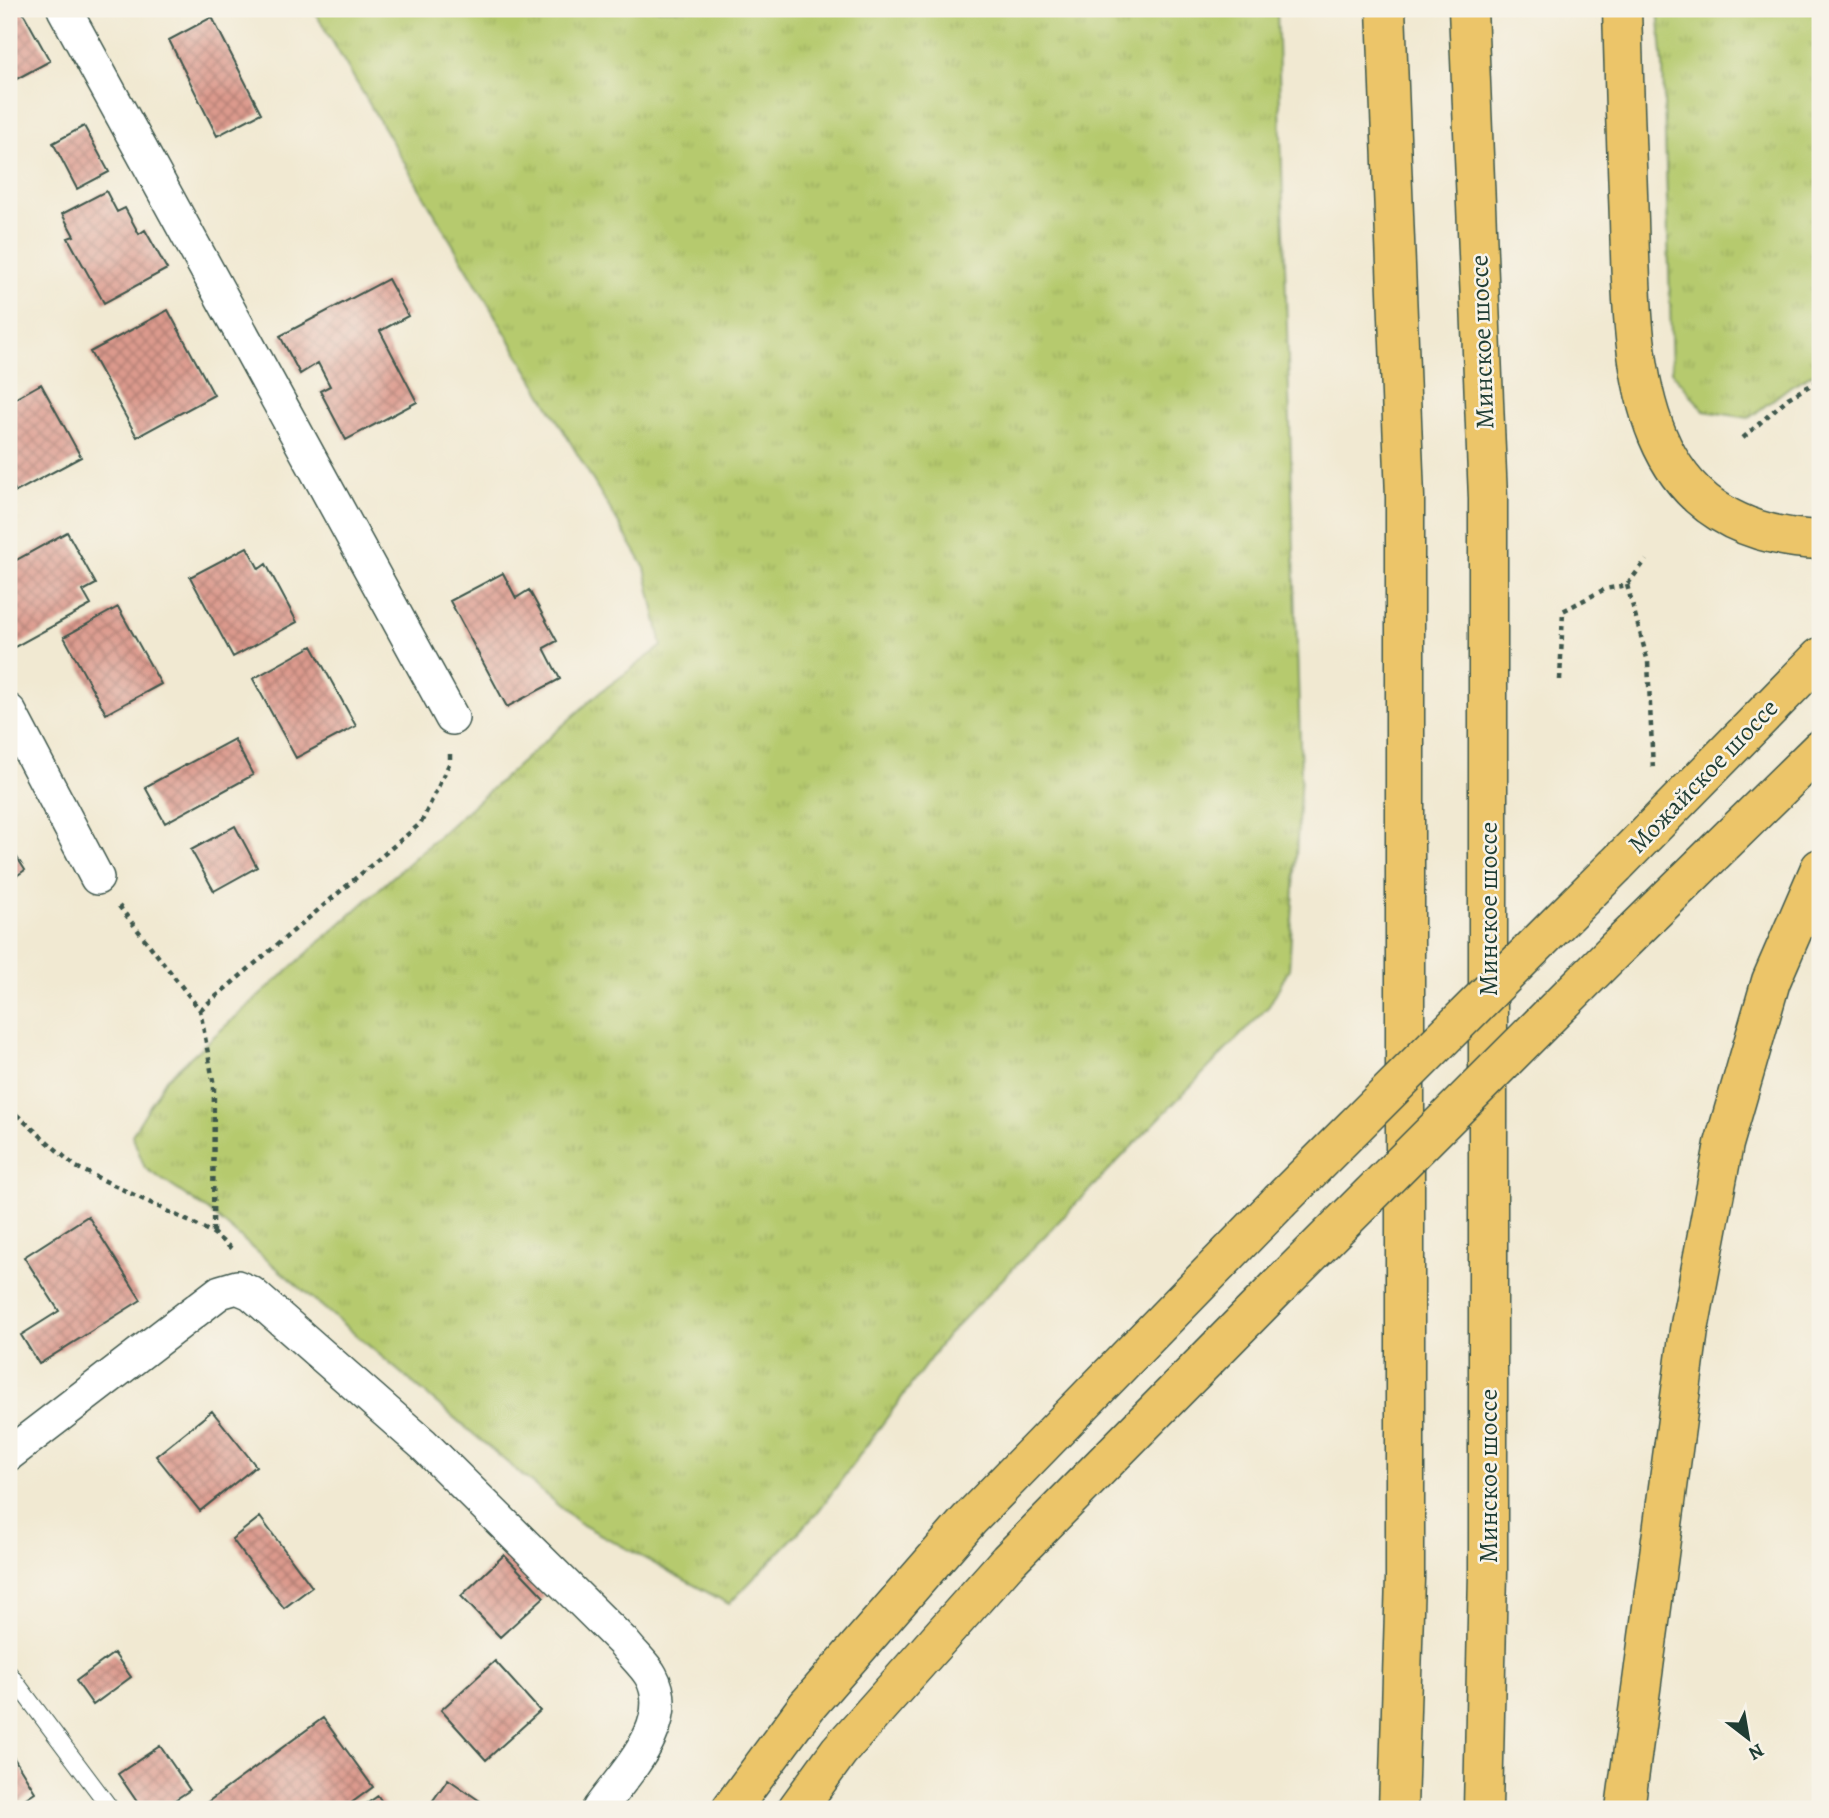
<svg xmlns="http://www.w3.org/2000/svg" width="1829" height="1818" viewBox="0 0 1829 1818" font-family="Alegreya,serif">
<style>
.grass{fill:url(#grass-tufts);stroke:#6a8451;stroke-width:2}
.building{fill:url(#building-cross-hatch)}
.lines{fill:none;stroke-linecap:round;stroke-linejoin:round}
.service-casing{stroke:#3e574c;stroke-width:18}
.minor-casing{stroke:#3e574c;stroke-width:36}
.primary-casing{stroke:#3e574c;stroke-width:41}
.trunk-casing{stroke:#3e574c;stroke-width:41}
.path{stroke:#3e574c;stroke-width:4.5;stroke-dasharray:5 5;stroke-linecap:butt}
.service{stroke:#fff;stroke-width:16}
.minor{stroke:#fff;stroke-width:33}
.primary{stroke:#ecc569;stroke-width:38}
.trunk{stroke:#ecc569;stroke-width:38}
.primary-bridge-casing{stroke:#3e574c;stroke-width:41;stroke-linecap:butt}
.primary-bridge{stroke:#ecc569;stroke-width:38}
.labels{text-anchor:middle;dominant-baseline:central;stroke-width:5;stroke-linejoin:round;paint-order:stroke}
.street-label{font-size:26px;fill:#1f3d34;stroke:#f7f3e8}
</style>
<defs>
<pattern id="grass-tufts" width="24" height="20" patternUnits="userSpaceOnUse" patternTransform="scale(1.75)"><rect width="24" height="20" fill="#b6ca6e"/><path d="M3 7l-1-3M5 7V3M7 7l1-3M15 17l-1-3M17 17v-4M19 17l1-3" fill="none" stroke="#9cae60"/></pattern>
<pattern id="building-cross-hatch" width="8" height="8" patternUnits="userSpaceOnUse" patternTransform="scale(1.75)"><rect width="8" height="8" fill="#dc9a8d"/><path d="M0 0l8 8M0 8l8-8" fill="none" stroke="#b27f74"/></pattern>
</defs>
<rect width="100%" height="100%" fill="#f7f3e8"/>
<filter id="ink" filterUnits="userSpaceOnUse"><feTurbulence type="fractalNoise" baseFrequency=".0143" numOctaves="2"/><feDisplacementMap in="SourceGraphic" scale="14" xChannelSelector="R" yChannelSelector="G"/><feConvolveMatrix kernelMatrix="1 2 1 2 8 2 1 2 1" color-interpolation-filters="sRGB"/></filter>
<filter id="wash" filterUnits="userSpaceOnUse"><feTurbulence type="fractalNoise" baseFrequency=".00686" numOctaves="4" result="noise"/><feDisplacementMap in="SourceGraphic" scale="28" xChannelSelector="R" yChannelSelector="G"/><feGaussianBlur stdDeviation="1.57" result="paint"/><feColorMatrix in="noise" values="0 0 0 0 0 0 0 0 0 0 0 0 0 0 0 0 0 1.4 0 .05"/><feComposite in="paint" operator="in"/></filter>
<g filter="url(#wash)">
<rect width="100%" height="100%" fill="#f1e9d2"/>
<!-- grass -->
<path class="grass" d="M313 9H1277L1301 775 1289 969 1269 1006 947 1336 817 1513 729 1604 579 1523 209 1211 145 1168 132 1135 166 1079 599 693 662 646 645 568Z
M1658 9H1820V370L1792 385 1749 418 1704 411 1672 372 1663 65Z"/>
<g id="blocks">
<!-- building -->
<path class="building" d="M9 9H21L50 61 9 83Z
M212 17 261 113 217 136 169 40Z
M84 126 109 172 77 189 53 143Z
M106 191 117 212 125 208 139 234 145 230 167 269 104 303 68 238 74 236 62 214Z
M388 279 408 316 380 331 417 402 346 440 320 391 330 386 318 363 300 374 280 336Z
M168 310 214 395 137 437 90 352Z
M41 384 81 457 16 492 9 478V402Z
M67 532 96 584 83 591 91 605 13 648 9 641V564Z
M247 547 259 569 266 564 297 622 233 657 190 577Z
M503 573 516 598 529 590 557 641 544 648 560 679 507 707 450 601Z
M118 607 161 684 106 714 64 637Z
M312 646 356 726 296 758 253 679Z
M234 739 253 775 165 823 145 787Z
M235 826 257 867 214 891 191 850Z
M9 845 25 870 9 881Z
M88 1216 141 1300 39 1364 21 1335 59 1311 24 1257Z
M212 1411 256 1466 200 1511 156 1456Z
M260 1517 312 1587 284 1608 232 1539Z
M504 1555 544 1597 500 1637 461 1596Z
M114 1653 131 1677 93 1705 76 1681Z
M495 1661 540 1711 486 1760 441 1710Z
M323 1718 373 1787 343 1809H198Z
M160 1746 190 1790 161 1809H142L118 1774Z
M9 1750 35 1792 9 1809Z
M448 1779 480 1801 475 1809H427Z
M378 1796 387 1809H359Z"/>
</g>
</g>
<g filter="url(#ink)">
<use href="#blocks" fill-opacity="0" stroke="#3e574c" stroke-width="2"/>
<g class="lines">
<defs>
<path id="service" d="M9 1673 111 1809"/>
<path id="minor" d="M64 9 452 718
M9 711 97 878
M9 1454 220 1292 237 1287 251 1293 423 1444 624 1643C632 1654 645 1665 651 1676 677 1723 624 1774 599 1809"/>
<path id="primary" d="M1622 9C1624 80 1626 150 1629 221 1633 365 1633 532 1820 540
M1616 865 1820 657
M1616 949 1820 749
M731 1809 807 1706 969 1520 1279 1202
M797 1809 839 1751 1008 1561 1278 1287
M1625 1809 1689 1330 1724 1144 1771 981 1820 868"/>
<path id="trunk" d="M1386 9 1405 497V1578L1398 1809
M1468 9 1488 499V1571L1483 1809"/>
</defs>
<!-- service casing -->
<use href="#service" class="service-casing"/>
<!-- minor casing -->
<use href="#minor" class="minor-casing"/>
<!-- primary casing -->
<use href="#primary" class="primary-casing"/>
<!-- trunk casing -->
<use href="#trunk" class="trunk-casing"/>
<!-- path -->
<path class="path" d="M1743 438 1788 398 1820 380
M1627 585 1648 662 1653 770
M1560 680 1563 611 1605 589 1627 585 1646 560
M119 906 200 1010 214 1086 213 1233
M200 1010 421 823 450 762V752
M9 1108 76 1167 213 1233 233 1250"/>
<!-- service -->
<use href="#service" class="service"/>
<!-- minor -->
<use href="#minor" class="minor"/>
<!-- primary -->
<use href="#primary" class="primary"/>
<!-- trunk -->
<use href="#trunk" class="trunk"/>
<defs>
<path id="primary-bridge" d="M1279 1202 1616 865
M1278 1287 1616 949"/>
</defs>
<!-- primary-bridge casing -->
<use href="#primary-bridge" class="primary-bridge-casing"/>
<!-- primary-bridge -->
<use href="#primary-bridge" class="primary-bridge"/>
</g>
</g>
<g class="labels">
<!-- street labels -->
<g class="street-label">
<text transform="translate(1482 342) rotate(-92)">Минское шоссе</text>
<text transform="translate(1703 776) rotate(-46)">Можайское шоссе</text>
<text transform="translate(1488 909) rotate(-90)">Минское шоссе</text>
<text transform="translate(1488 1476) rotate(-90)">Минское шоссе</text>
</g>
</g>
<!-- margin -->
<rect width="1829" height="1818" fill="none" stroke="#f7f3e8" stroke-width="35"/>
<!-- north arrow -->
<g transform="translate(1748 1738) rotate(149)" stroke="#f7f3e8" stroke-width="5" paint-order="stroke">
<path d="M0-5L12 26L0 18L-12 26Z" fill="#1f3d34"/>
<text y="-10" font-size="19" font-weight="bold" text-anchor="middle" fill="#1f3d34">N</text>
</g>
</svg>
